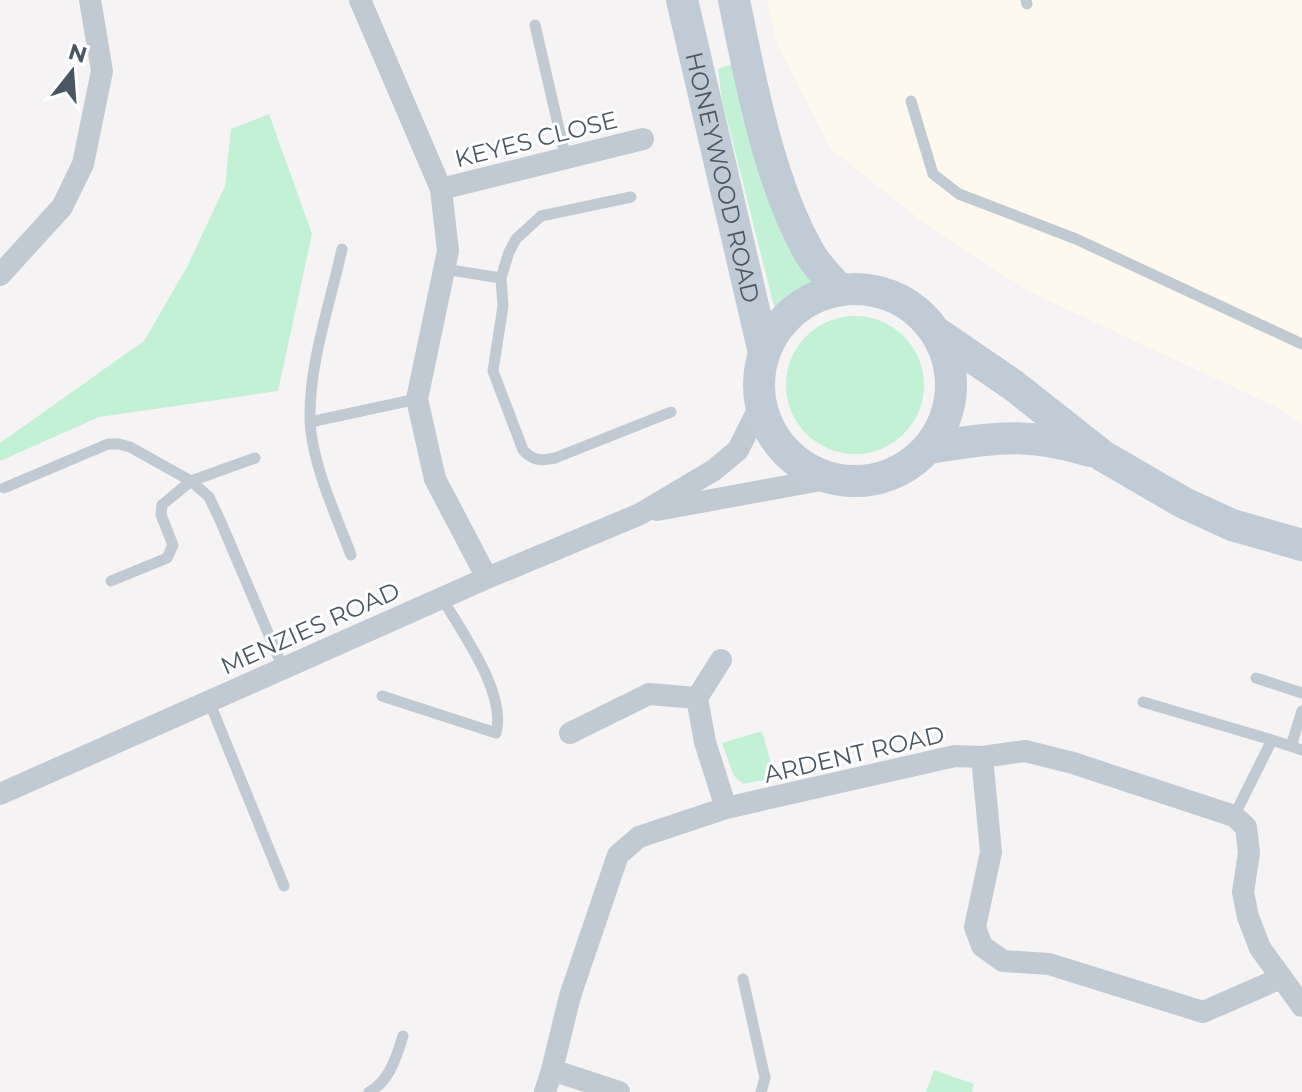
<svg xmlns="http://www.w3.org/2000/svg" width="1302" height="1092" viewBox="0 0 1302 1092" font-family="Montserrat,sans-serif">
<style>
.commercial{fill:#fdf9ef}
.green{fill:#c3f1d5}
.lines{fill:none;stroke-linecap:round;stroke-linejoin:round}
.lane{stroke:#c1cad2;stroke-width:11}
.street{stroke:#c1cad2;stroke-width:22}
.secondary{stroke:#c1cbd6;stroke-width:32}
.labels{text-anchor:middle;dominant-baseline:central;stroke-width:6;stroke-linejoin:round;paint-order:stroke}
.street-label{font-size:24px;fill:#4a5661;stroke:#fff}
</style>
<rect width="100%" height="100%" fill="#f5f3f3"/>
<!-- commercial -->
<path class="commercial" d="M767 0H1302V424L1274 406 1030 292 932 229 831 149 777 44Z"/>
<!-- green -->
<path class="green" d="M734 63 824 287 801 299 777 318 722 100 718 69Z
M269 114 312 234 278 391 99 417 0 461V443L144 341 187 267 225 186 231 129Z
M786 385a69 69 0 1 1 138 0a69 69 0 1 1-138 0Z
M762 731 775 778 743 784 734 776 722 743Z
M934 1070 974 1084 972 1092H926Z"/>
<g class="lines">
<!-- lane -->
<path class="lane" d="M1026 0 1027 4
M535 25 566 159
M911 101 933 174 959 194 1076 239 1302 344
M342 249C330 304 309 363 310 419 311 462 336 515 351 555
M444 269 501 278 509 252 516 239 541 216 631 197
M501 278 503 306 493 371 523 450C533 461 541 461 555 458L671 412
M310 422 417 399
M4 488 108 444H119L130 447 191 481 209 497 220 520 283 668
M111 581 167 558 173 545 161 515 162 505 191 481 255 458
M1256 678 1302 693
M382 696 496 733C507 693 462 633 442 598
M209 701 284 886
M1143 702 1272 740
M1291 746 1302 711
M1234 816 1272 740 1302 750
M743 979 765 1078 761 1092
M369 1092C390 1081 396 1057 403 1036"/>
<!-- street -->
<path class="street" d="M360 0 441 189 448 251 417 399 435 479 487 578
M441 189 643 139
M0 275 62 207 83 164 102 71 90 0
M657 510 832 478
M697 698 721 660
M570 733 649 694 697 698 705 742 726 808
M982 757 991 852 975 927 982 946 1003 961 1049 964 1203 1012 1281 978
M0 794 487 578 640 514 714 470 738 450 761 404
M552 1070 619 1092
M545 1092 552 1070 570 996 618 855 639 837 726 808 955 756 982 757 1025 751 1073 763 1234 816 1246 827 1249 853 1243 892 1248 917 1260 948 1302 1006"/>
<!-- secondary -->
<g class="secondary">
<path id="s1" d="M682 0 764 353"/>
<path d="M734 0C750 79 769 182 809 252 816 265 829 278 840 290"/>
<circle cx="855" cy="385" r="96"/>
<path d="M937 333 1013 385 1103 456 1184 503 1232 525 1302 545"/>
<path d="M928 448C992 438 1027 431 1090 451"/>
</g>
</g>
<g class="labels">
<!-- street labels -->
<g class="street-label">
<text transform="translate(536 139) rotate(-14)">KEYES CLOSE</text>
<text stroke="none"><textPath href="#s1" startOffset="182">HONEYWOOD ROAD</textPath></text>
<text transform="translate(310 628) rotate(-24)">MENZIES ROAD</text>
<text transform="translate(854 754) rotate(-13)">ARDENT ROAD</text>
</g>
</g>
<!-- north arrow -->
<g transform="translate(72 72) rotate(17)" stroke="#ffffff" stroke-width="6" paint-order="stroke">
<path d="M0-6L14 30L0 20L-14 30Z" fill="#4a5661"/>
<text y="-12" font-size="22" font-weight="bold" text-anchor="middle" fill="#4a5661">N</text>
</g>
</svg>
